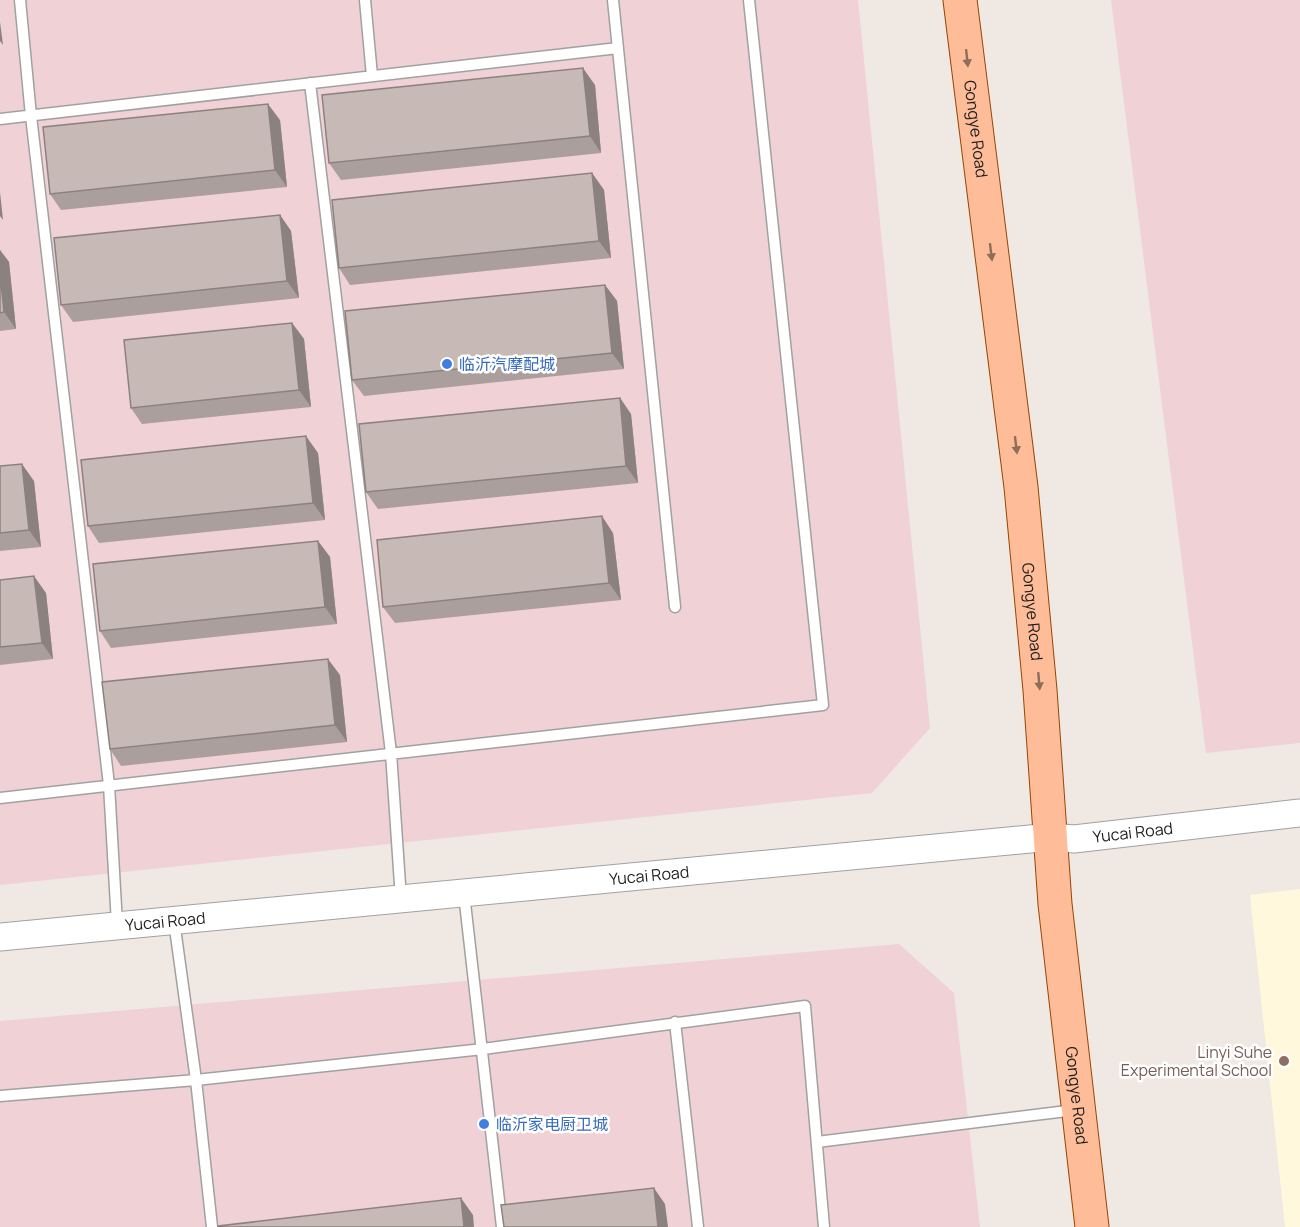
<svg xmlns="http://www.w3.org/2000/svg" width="1300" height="1227" viewBox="0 0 1300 1227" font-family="Manrope,'Noto Sans SC',sans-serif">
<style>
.commercial{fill:#f0d1d6}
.education{fill:#fff8dc}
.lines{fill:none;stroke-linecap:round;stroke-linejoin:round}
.service-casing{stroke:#a1a1a1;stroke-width:13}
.tertiary-casing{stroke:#a1a1a1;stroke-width:29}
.primary-casing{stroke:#974500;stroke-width:35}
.service{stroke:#fff;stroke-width:10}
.tertiary{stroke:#fff;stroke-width:27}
.primary{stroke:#febd98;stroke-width:33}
.wall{fill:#ab9f9d}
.shaded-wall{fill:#8b827f}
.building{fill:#c7b9b6;stroke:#8b827f;stroke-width:1.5}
.oneway{fill:#8e6d5a}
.shop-dot{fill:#3f7fe0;stroke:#fff;stroke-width:2}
.education-dot{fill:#8d6e63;stroke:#fff;stroke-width:2}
.labels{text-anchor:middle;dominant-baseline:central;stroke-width:5;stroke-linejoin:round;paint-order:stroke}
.street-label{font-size:16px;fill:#1d1d1d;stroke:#fff}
.shop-label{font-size:16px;fill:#366cbe;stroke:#fff;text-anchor:start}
.education-label{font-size:16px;fill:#785e54;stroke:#fff;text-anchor:end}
</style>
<rect width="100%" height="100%" fill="#efe8e3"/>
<!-- commercial -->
<path class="commercial" d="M0 0H858L930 728 872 793 0 885Z
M1111 0H1300V743L1206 753Z
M899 944 954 993 980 1227H0V1021Z"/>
<!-- education -->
<path class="education" d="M1300 889V1227H1285L1250 895Z"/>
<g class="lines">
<defs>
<path id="service" d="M20 0 31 116 109 785 117 924
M365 0 372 76
M613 0 675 607
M310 83 391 753 401 899
M0 119 618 48
M0 798 823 705 749 0
M464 894 502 1227
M174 921 196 1080 212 1227
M675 1022 698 1227
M0 1096 196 1080 483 1049 805 1006 824 1227
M817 1142 1075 1110"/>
<g id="tertiary">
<path id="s1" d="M0 937 1051 837 1074 839 1300 813"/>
</g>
<g id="primary">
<path id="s2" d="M960 0 1021 487 1040 690 1055 904 1092 1227"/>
</g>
</defs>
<!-- service casing -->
<use href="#service" class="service-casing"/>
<!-- tertiary casing -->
<use href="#tertiary" class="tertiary-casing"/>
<!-- primary casing -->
<use href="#primary" class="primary-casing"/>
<!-- service -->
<use href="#service" class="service"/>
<!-- tertiary -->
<use href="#tertiary" class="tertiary"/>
<!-- primary -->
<use href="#primary" class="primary"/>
</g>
<!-- wall -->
<path class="wall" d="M595 85 601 153 341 180 329 163Z
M280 120 287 187 61 210 50 194Z
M592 173 604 190 611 258 350 285 339 268Z
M280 215 291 231 299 298 73 322 61 305Z
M0 250 9 262 16 329 0 331Z
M605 285 617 301 624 369 364 396 352 380Z
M292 323 304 339 311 407 142 424 131 408Z
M620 398 631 414 638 483 378 509 366 492Z
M318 453 325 520 99 543 88 526Z
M0 466 34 481 41 547 0 551Z
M613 533 621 600 395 623 383 607Z
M318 541 330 557 337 624 111 648 100 631Z
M0 580 46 593 53 659 0 665Z
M340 675 347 742 121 766 110 749Z"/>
<!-- shaded-wall -->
<path class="shaded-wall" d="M0 22 3 45 0 41Z
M583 68 595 85 601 153 590 136Z
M268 104 280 120 287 187 275 170Z
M592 173 604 190 611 258 599 241Z
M0 192 3 220 0 216Z
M280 215 291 231 299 298 287 281Z
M0 250 9 262 16 329 4 312 0 273Z
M605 285 617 301 624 369 612 353Z
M292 323 304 339 311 407 299 390Z
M620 398 631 414 638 483 626 466Z
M306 436 318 453 325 520 313 503Z
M22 464 34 481 41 547 29 530Z
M602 516 613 533 621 600 609 583Z
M318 541 330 557 337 624 325 607Z
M34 576 46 593 53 659 42 643Z
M328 659 340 675 347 742 335 725Z
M654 1188 665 1204 668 1227H658Z
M461 1198 473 1215 474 1227H464Z"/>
<!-- building -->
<path class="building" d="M583 68 590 136 329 163 322 95Z
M268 104 275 170 50 194 43 127Z
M592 173 599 241 339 268 332 200Z
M280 215 287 281 61 305 54 238Z
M0 273 4 312 0 313Z
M605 285 612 353 352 380 345 311Z
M292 323 299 390 131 408 124 340Z
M620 398 626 466 366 492 359 424Z
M306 436 313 503 88 526 81 460Z
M22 464 29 530 0 533V466Z
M602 516 609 583 383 607 377 540Z
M318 541 325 607 100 631 93 564Z
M34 576 42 643 0 647V580Z
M328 659 335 725 110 749 102 682Z
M654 1188 658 1227H504L501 1205Z
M461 1198 464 1227H218V1226Z"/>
<!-- one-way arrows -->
<defs><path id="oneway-solid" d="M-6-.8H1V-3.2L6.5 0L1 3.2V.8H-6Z" transform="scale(1.5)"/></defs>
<g class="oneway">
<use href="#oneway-solid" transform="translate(967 58) rotate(84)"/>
<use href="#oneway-solid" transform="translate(991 252) rotate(83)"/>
<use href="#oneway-solid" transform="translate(1016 445) rotate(83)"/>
<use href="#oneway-solid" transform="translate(1039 681) rotate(85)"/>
</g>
<!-- markers -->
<g class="shop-dot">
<circle cx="447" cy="364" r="6"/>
<circle cx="484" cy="1124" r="6"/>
</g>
<circle class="education-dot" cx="1284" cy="1061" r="6"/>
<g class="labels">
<!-- street labels -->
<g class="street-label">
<text stroke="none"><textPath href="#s2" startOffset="130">Gongye Road</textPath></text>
<text stroke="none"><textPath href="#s2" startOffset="616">Gongye Road</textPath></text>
<text stroke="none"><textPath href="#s1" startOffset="1138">Yucai Road</textPath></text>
<text stroke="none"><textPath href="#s1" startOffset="652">Yucai Road</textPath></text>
<text stroke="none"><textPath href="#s1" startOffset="166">Yucai Road</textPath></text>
<text stroke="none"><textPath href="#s2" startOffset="1102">Gongye Road</textPath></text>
</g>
<!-- shop labels -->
<g class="shop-label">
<text x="459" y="364">临沂汽摩配城</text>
<text x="496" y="1124">临沂家电厨卫城</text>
</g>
<!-- education labels -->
<g class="education-label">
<text x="1272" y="1052">Linyi Suhe<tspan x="1272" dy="18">Experimental School</tspan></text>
</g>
</g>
</svg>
